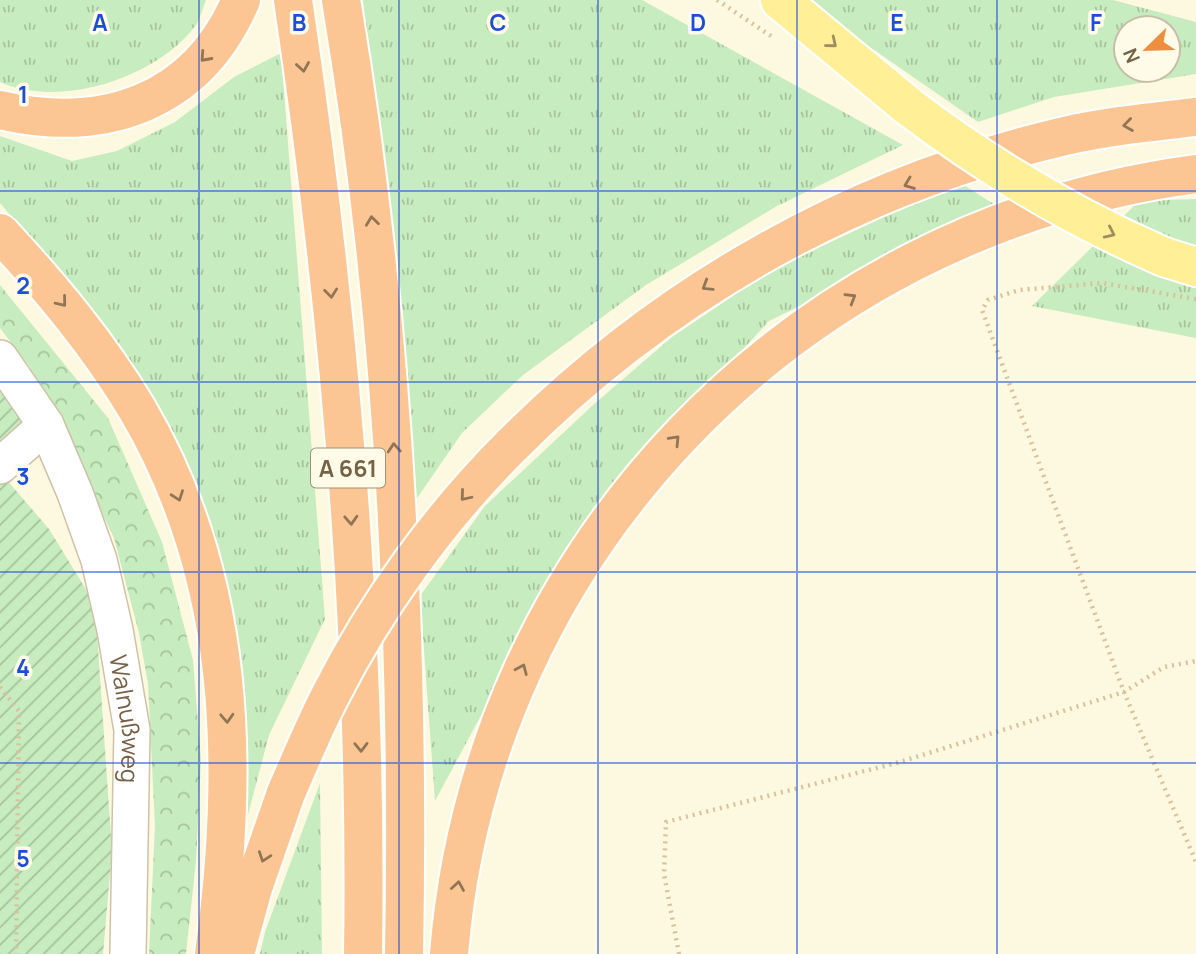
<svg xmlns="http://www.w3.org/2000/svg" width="1196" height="954" viewBox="0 0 1196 954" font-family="Manrope,sans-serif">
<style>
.grass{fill:url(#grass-tufts);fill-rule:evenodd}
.forest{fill:url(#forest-crowns)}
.garden{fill:url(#garden-furrows)}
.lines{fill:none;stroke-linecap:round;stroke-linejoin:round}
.minor-casing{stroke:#cfc2a8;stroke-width:38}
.major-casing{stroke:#fff;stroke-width:42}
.highway-casing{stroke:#fff;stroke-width:42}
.path{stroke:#d9c19b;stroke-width:4.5;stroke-dasharray:2 5;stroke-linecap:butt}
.minor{stroke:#fff;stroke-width:35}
.major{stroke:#ffef97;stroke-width:38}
.highway{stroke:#fcc694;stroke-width:38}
.major-bridge-casing{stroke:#fff;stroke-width:42;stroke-linecap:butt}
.highway-bridge-casing{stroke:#fff;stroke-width:42;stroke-linecap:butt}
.major-bridge{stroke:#ffef97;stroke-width:38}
.highway-bridge{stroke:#fcc694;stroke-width:38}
.oneway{stroke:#9f8c5f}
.oneway2{stroke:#917656}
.grid{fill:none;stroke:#1d4ed8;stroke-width:2;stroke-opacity:0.55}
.labels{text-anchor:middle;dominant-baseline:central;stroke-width:7;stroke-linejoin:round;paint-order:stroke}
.shield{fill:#fffbe9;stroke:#9f9078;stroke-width:2}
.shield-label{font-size:23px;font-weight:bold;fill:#766247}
.street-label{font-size:24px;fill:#766247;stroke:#fffbe9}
.grid-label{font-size:23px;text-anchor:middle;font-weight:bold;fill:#1d4ed8;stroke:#fffbe9;stroke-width:7;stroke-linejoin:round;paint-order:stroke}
</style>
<defs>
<pattern id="grass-tufts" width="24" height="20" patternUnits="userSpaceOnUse" patternTransform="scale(1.75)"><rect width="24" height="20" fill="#c7ecbf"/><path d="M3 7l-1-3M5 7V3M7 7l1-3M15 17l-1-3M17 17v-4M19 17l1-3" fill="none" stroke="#a6c39d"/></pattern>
<pattern id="forest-crowns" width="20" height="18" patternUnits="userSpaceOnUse" patternTransform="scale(1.75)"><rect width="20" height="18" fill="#c7ecbf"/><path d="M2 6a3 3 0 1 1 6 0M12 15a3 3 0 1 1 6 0" fill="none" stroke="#a6c39d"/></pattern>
<pattern id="garden-furrows" width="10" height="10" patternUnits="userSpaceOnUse" patternTransform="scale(1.75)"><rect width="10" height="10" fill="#c7ecbf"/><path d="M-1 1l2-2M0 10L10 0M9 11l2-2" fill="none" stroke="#a6c39d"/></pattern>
</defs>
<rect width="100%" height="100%" fill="#fdf9e1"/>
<!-- grass -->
<path class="grass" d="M0 0H206C203 8 200 18 196 25 157 78 60 109 0 82Z
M363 0H642L903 145 777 206 646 285 523 375 462 433 413 504 398 294Z
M802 0H1113L1196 22V74L1054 97 978 122ZM1126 28H1168V70H1126Z
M281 53 325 619 269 735 235 864 239 654 175 453 76 294 0 203V136L72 161 117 151 175 122 234 77Z
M959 182 1000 208 769 321 586 520 435 801 420 596 485 506 593 405 672 337 773 269Z
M1196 199V338L1032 306 1139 201Z
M320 783 322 954H260L265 932Z"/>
<!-- forest -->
<path class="forest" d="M0 285 108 418 162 542 193 660 201 760 196 861 186 954H149L155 826 148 684 139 633 114 538 31 369 0 328Z"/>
<!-- garden -->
<path class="garden" d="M0 387 29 424 0 448Z
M6 479 49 529 95 604 112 851 103 954H0V484Z"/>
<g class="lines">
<defs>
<g id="minor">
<path id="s1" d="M0 358 46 425 75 493 99 560 115 630 132 730 128 954"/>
<path d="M0 466 46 425"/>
</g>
<path id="major" d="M780 0 908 106
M1164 257 1196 267"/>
<path id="highway" d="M293 0C340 315 368 635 363 954
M341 0C394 315 410 635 404 954
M0 110C104 134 197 103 241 0
M0 233C51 288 98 344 137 409 236 577 240 767 214 954
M511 446C663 293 854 185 1065 136 1108 126 1152 122 1196 117
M235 954 253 888 286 793
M449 954C482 550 794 227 1196 174"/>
</defs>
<!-- minor casing -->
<use href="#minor" class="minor-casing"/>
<!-- major casing -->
<use href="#major" class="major-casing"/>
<!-- highway casing -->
<use href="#highway" class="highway-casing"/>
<!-- path -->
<path class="path" d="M717 0 771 36
M1196 299 1102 283 1019 290 988 300 982 310 1124 692 1196 862
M0 687 19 711 16 954
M679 954 664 874 666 822 900 762 1124 692 1164 667 1196 661"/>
<!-- minor -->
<use href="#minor" class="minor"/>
<!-- major -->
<use href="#major" class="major"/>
<!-- highway -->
<use href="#highway" class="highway"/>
<defs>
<path id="major-bridge" d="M908 106C988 167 1072 217 1164 257"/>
<path id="highway-bridge" d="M286 793C300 761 314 727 330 696 376 605 439 518 511 446"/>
</defs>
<!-- major-bridge casing -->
<use href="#major-bridge" class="major-bridge-casing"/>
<!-- highway-bridge casing -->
<use href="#highway-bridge" class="highway-bridge-casing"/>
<!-- major-bridge -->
<use href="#major-bridge" class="major-bridge"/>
<!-- highway-bridge -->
<use href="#highway-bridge" class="highway-bridge"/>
</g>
<!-- one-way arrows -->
<defs><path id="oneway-chevron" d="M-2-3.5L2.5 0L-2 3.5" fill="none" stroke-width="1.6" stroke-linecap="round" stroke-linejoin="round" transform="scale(1.75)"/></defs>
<g class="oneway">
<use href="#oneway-chevron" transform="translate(832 43) rotate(39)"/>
<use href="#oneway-chevron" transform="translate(1110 233) rotate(25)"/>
</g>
<g class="oneway2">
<use href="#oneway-chevron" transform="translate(205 57) rotate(132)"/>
<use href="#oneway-chevron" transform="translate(303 67) rotate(81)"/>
<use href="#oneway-chevron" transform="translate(1128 125) rotate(172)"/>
<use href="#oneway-chevron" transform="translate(909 184) rotate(159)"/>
<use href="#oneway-chevron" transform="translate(372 221) rotate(-97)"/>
<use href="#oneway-chevron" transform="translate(707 286) rotate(148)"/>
<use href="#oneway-chevron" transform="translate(331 293) rotate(84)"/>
<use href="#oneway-chevron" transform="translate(851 298) rotate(-31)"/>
<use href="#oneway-chevron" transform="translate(62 302) rotate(51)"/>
<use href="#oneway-chevron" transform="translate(675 440) rotate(-46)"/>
<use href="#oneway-chevron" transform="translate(394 448) rotate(-94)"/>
<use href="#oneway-chevron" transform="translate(178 496) rotate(70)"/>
<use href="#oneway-chevron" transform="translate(465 496) rotate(130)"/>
<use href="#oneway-chevron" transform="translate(351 520) rotate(87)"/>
<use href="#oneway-chevron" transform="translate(522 669) rotate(-67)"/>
<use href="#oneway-chevron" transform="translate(227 718) rotate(87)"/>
<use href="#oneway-chevron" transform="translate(361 747) rotate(89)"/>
<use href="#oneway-chevron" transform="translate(264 857) rotate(109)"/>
<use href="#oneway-chevron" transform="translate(458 886) rotate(-81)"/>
</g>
<!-- grid -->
<path class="grid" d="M199 0V954M399 0V954M598 0V954M797 0V954M997 0V954M0 191H1196M0 382H1196M0 572H1196M0 763H1196"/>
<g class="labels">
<!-- shield labels -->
<rect class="shield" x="311" y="448.5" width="74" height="39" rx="5"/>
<g class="shield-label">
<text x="348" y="468">A 661</text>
</g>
<!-- street labels -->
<g class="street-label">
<text stroke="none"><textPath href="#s1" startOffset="388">Walnußweg</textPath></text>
</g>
</g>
<g class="grid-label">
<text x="100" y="31">A</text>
<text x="299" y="31">B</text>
<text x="498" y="31">C</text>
<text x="698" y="31">D</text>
<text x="897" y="31">E</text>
<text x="1096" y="31">F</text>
<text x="23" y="103">1</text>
<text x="23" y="294">2</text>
<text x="23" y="485">3</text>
<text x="23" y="676">4</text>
<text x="23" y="867">5</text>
</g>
<!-- north arrow -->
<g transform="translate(1147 49) rotate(247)"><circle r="33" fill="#fffbe9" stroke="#c8bea8" stroke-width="2"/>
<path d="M0-5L12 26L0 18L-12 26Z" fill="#ef8d3f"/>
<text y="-10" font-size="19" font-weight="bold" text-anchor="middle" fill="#766247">N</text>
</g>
</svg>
